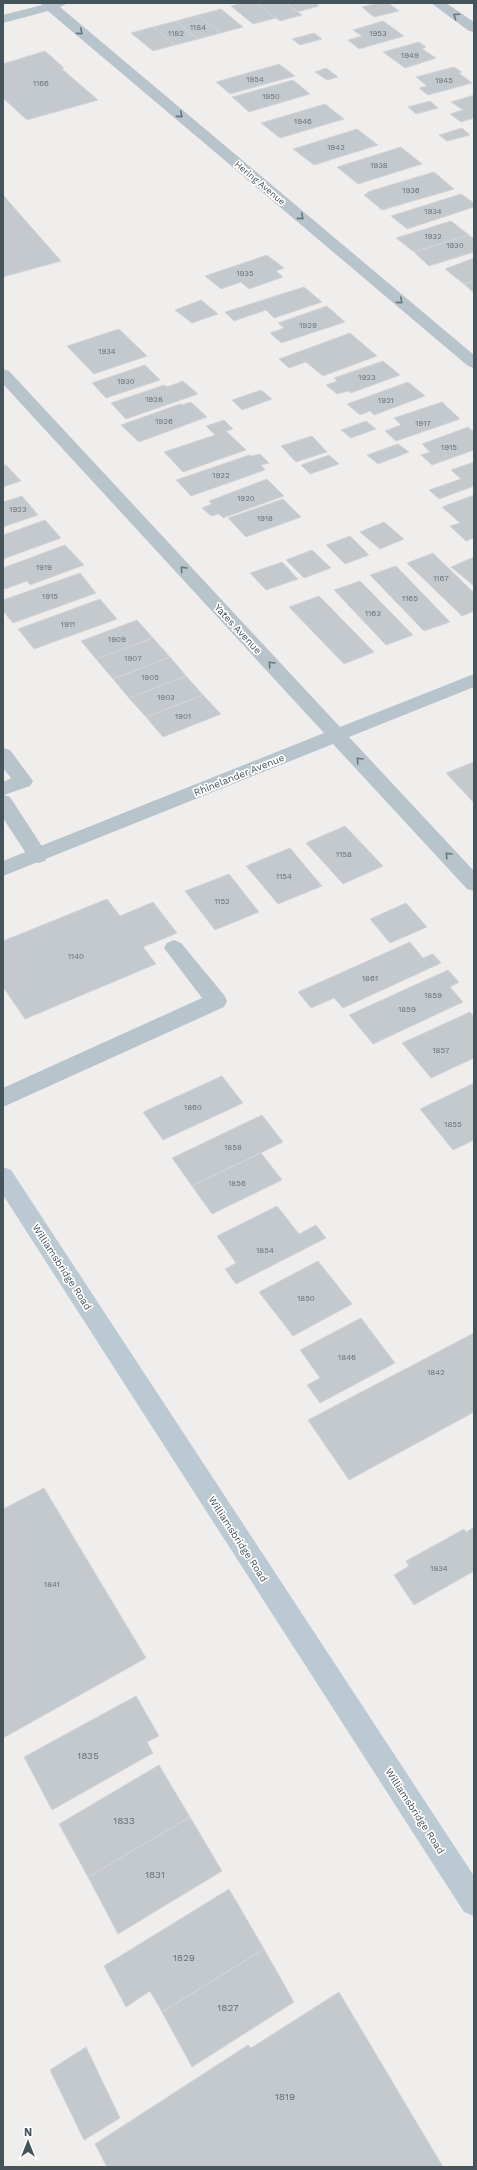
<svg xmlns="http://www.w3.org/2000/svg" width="477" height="2170" viewBox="0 0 477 2170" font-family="'Work Sans',sans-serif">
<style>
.building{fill:#c4c9cd;stroke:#d1d4d9}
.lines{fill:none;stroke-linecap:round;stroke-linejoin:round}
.lane{fill:#b8c4cb;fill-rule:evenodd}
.street{fill:#b8c4cb;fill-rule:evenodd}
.secondary{fill:#bac9d2;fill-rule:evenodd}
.oneway{stroke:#68767d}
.labels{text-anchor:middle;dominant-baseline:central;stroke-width:3.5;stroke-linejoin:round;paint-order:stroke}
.number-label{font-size:8px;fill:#657178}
.far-street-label{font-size:9px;fill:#45545b;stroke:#fff}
.street-label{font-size:10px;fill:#45545b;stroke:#fff}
.near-number-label{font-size:10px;fill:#657178}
</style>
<rect width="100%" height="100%" fill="#f0eded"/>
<!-- building -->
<path class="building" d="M243 3H257L276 18 253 24 231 6Z
M257 3H286L302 15 280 21Z
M286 3H315L319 6 297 12Z
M379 3H388L399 11 374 17 362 7Z
M221 9 243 27 221 33 198 15Z
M198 15 221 33 198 39 176 21Z
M176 21 198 39 175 45 153 27Z
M383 21 404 36 359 49 348 40 362 36 353 30Z
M153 27 175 45 153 51 131 33Z
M314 33 322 39 300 45 292 39Z
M419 42 426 47 422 49 436 58 405 68 383 52Z
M45 51 64 68 62 69 98 100 27 120 3 98V64Z
M279 64 295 76 230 94 216 82Z
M454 67 462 72 459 73 472 83 428 95 419 88 427 86 416 77Z
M326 68 338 77 327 80 315 72Z
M293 80 310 94 249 112 232 97Z
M474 95V118L461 122 450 114 463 110 451 102Z
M430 101 438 108 416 114 408 107Z
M325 104 344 119 280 138 261 123Z
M462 128 470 135 447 141 439 135Z
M357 129 378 145 314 165 293 149Z
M401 147 422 164 358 184 337 167Z
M434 172 454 189 382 210 364 195 368 193 367 192Z
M461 194 474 203V207L407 229 391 216Z
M3 195 61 261 3 277Z
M451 221 469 235 414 252 396 238Z
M469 235 474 239V252L429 266 414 252Z
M267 255 284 268 276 271 283 277 249 289 241 282 221 289 205 276Z
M474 258V281L464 284 445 269Z
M474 281V293L464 284Z
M304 287 322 302 274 318 266 310 234 321 225 312Z
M201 300 218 314 192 323 175 310Z
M327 306 345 322 281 343 270 333 284 328 278 323Z
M119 329 147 356 94 374 67 346Z
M350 333 377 356 323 376 306 362 289 368 279 359Z
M383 361 400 375 351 393 348 391 337 394 326 385 337 381 334 378Z
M145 365 160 380 106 398 92 383Z
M183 381 198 394 126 419 111 403 164 385 167 387Z
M408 382 425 396 374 415 370 411 360 415 347 404Z
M261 390 272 399 242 410 232 400Z
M191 402 207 417 139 442 121 425 180 404 182 405Z
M442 402 460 419 396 441 385 431 401 425 394 418Z
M224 420 233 429 226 431 246 450 183 472 164 452 215 435 206 426Z
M366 421 376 429 351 438 341 430Z
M468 427 474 432V450L432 465 421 455 430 452 422 444Z
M312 436 327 452 296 462 281 446Z
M398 444 409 452 378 464 367 455Z
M260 454 269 463 261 465 265 470 191 496 176 480 249 455 251 456Z
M329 455 339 464 310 474 301 465Z
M474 462V486L439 499 429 490 461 479 451 470Z
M6 465 21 481 3 487V466Z
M267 479 284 496 223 518 219 514 211 516 202 508 212 504 209 501Z
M474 495V538L466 541 450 526 460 523 442 507Z
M22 496 38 515 3 527V502Z
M283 499 301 517 246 537 228 518Z
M45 520 61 538 3 559V535Z
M384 522 404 539 380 549 360 532Z
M350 536 369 555 345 564 326 545Z
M65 545 84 565 30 585 27 581 5 589 3 587V568Z
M312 550 331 568 304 578 286 560Z
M433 553 474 593V611L462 616 407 563Z
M474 557V586L451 567Z
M282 562 298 579 266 590 250 573Z
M396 566 450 622 424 631 370 575Z
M80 573 96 593 13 623 3 611V600Z
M360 581 413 635 386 645 334 590Z
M319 596 374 652 344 664 289 607Z
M100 599 117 619 34 649 18 629Z
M137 620 153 638 96 659 81 641Z
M153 638 170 657 113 679 96 659Z
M170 657 186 676 129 698 113 679Z
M186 676 203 695 146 717 129 698Z
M203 695 221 714 163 737 146 717Z
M474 762V803L446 773Z
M345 826 383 866 343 884 306 843Z
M290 848 322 886 278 904 246 866Z
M229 874 259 912 215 930 185 891Z
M107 899 120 916 153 902 177 933 143 947 156 964 25 1019 3 987V941Z
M406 903 427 927 390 943 370 919Z
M410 942 423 958 433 954 441 963 343 1008 334 998 311 1008 298 992Z
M448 970 459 982 450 987 463 1002 373 1044 349 1015Z
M470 1012 474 1017V1058L431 1078 402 1043Z
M222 1076 243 1103 163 1140 143 1112Z
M474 1083V1140L453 1150 420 1109Z
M262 1115 283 1142 192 1186 172 1158Z
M261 1153 282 1180 212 1214 192 1186Z
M277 1206 299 1234 316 1225 326 1238 236 1284 225 1269 236 1263 217 1236Z
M318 1261 352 1304 293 1336 259 1292Z
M361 1318 395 1363 320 1403 307 1385 320 1378 300 1350Z
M474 1333V1412L349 1480 308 1420Z
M44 1488 146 1658 3 1738V1509Z
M474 1527V1571L414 1605 394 1575 409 1566 406 1561 464 1529 466 1532Z
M136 1696 159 1736 147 1742 153 1753 52 1810 24 1757Z
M159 1765 190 1817 88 1877 59 1824Z
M190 1817 222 1871 118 1934 88 1877Z
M229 1889 264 1949 162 2012 150 1991 126 2007 104 1966Z
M264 1949 294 2002 192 2067 162 2012Z
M339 1992 443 2167H107L95 2144 248 2045 251 2048Z
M86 2047 120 2118 84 2140 50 2070Z"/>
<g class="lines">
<!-- lane -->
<path class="lane" d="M3 748 10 750 33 781 30 786 4 795 10 797 45 851 48 856 45 861 38 863 31 861 3 818V782L11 778 3 768Z
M174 940 181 943 224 995 227 1001 224 1007 3 1107V1088L202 998 164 948 167 943Z"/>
<!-- street -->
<path class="street" d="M41 3H68L60 7 474 355V368L468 366 48 11 3 23V15L42 5Z
M431 3H446L474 22V32L469 31Z
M3 369 9 371 340 727 474 674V687L349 737 474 871V891L467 889 333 744 3 876V861L324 733 3 384Z"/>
<!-- secondary -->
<path class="secondary" d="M3 1167 11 1170 474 1876V1916L464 1912 3 1195Z"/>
</g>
<!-- one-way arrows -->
<defs><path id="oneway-chevron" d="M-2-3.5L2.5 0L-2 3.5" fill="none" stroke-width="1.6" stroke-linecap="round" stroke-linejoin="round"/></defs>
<g class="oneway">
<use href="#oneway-chevron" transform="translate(456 16) rotate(-145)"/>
<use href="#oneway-chevron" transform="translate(80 32) rotate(40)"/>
<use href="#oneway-chevron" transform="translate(180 115) rotate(40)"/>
<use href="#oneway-chevron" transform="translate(301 217) rotate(40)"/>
<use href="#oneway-chevron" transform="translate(400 301) rotate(40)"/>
<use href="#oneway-chevron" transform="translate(183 569) rotate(-133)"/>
<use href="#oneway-chevron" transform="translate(271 664) rotate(-133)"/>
<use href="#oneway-chevron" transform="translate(359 760) rotate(-133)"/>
<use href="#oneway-chevron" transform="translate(448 855) rotate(-133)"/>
</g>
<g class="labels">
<!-- number labels -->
<g class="number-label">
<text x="198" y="27">1184</text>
<text x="176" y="33">1182</text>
<text x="378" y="33">1953</text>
<text x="410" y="55">1949</text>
<text x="255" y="79">1954</text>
<text x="444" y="80">1945</text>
<text x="41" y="83">1166</text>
<text x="271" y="96">1950</text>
<text x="303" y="121">1946</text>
<text x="336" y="147">1942</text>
<text x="379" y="165">1938</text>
<text x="411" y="190">1936</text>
<text x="433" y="211">1934</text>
<text x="433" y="236">1932</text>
<text x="455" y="245">1930</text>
<text x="245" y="273">1935</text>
<text x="308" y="325">1929</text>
<text x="107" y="351">1934</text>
<text x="367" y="377">1923</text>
<text x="126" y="381">1930</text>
<text x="154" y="399">1928</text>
<text x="386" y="400">1921</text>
<text x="164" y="421">1926</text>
<text x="423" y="423">1917</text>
<text x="449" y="447">1915</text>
<text x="221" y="475">1922</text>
<text x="246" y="498">1920</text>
<text x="18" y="509">1923</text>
<text x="265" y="518">1918</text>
<text x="44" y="567">1919</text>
<text x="441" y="578">1167</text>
<text x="50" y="596">1915</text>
<text x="410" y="598">1165</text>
<text x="373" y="613">1163</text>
<text x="68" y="624">1911</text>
<text x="117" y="639">1909</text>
<text x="133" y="658">1907</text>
<text x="150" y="677">1905</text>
<text x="166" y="697">1903</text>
<text x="183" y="716">1901</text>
<text x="344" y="854">1158</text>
<text x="284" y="876">1154</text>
<text x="222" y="901">1152</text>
<text x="76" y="956">1140</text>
<text x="370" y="978">1861</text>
<text x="433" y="995">1859</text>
<text x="407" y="1009">1859</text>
<text x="441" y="1050">1857</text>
<text x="193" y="1107">1860</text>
<text x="453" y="1124">1855</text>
<text x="233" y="1147">1858</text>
<text x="237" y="1183">1856</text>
<text x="265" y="1250">1854</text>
<text x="306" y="1298">1850</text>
<text x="347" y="1357">1846</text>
<text x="436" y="1372">1842</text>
<text x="439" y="1568">1834</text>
<text x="52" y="1584">1841</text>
</g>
<!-- far-street labels -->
<g class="far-street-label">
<text transform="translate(260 183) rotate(40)">Hering Avenue</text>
</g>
<!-- street labels -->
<g class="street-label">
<text transform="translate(238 629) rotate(47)">Yates Avenue</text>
<text transform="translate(239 775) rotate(-22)">Rhinelander Avenue</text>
<text transform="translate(62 1267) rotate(57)">Williamsbridge Road</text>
<text transform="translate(238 1539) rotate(57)">Williamsbridge Road</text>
<text transform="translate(415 1811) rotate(57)">Williamsbridge Road</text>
</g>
<!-- near-number labels -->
<g class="near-number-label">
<text x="88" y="1755">1835</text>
<text x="124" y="1820">1833</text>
<text x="155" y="1874">1831</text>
<text x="184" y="1957">1829</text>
<text x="228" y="2007">1827</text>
<text x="285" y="2096">1819</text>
</g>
</g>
<!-- border -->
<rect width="477" height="2170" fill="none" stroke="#45545b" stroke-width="8"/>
<!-- north arrow -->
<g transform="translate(28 2142)" stroke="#ffffff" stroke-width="3" paint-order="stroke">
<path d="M0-3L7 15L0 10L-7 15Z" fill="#45545b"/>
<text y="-6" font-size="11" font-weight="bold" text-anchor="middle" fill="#45545b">N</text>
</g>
</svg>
